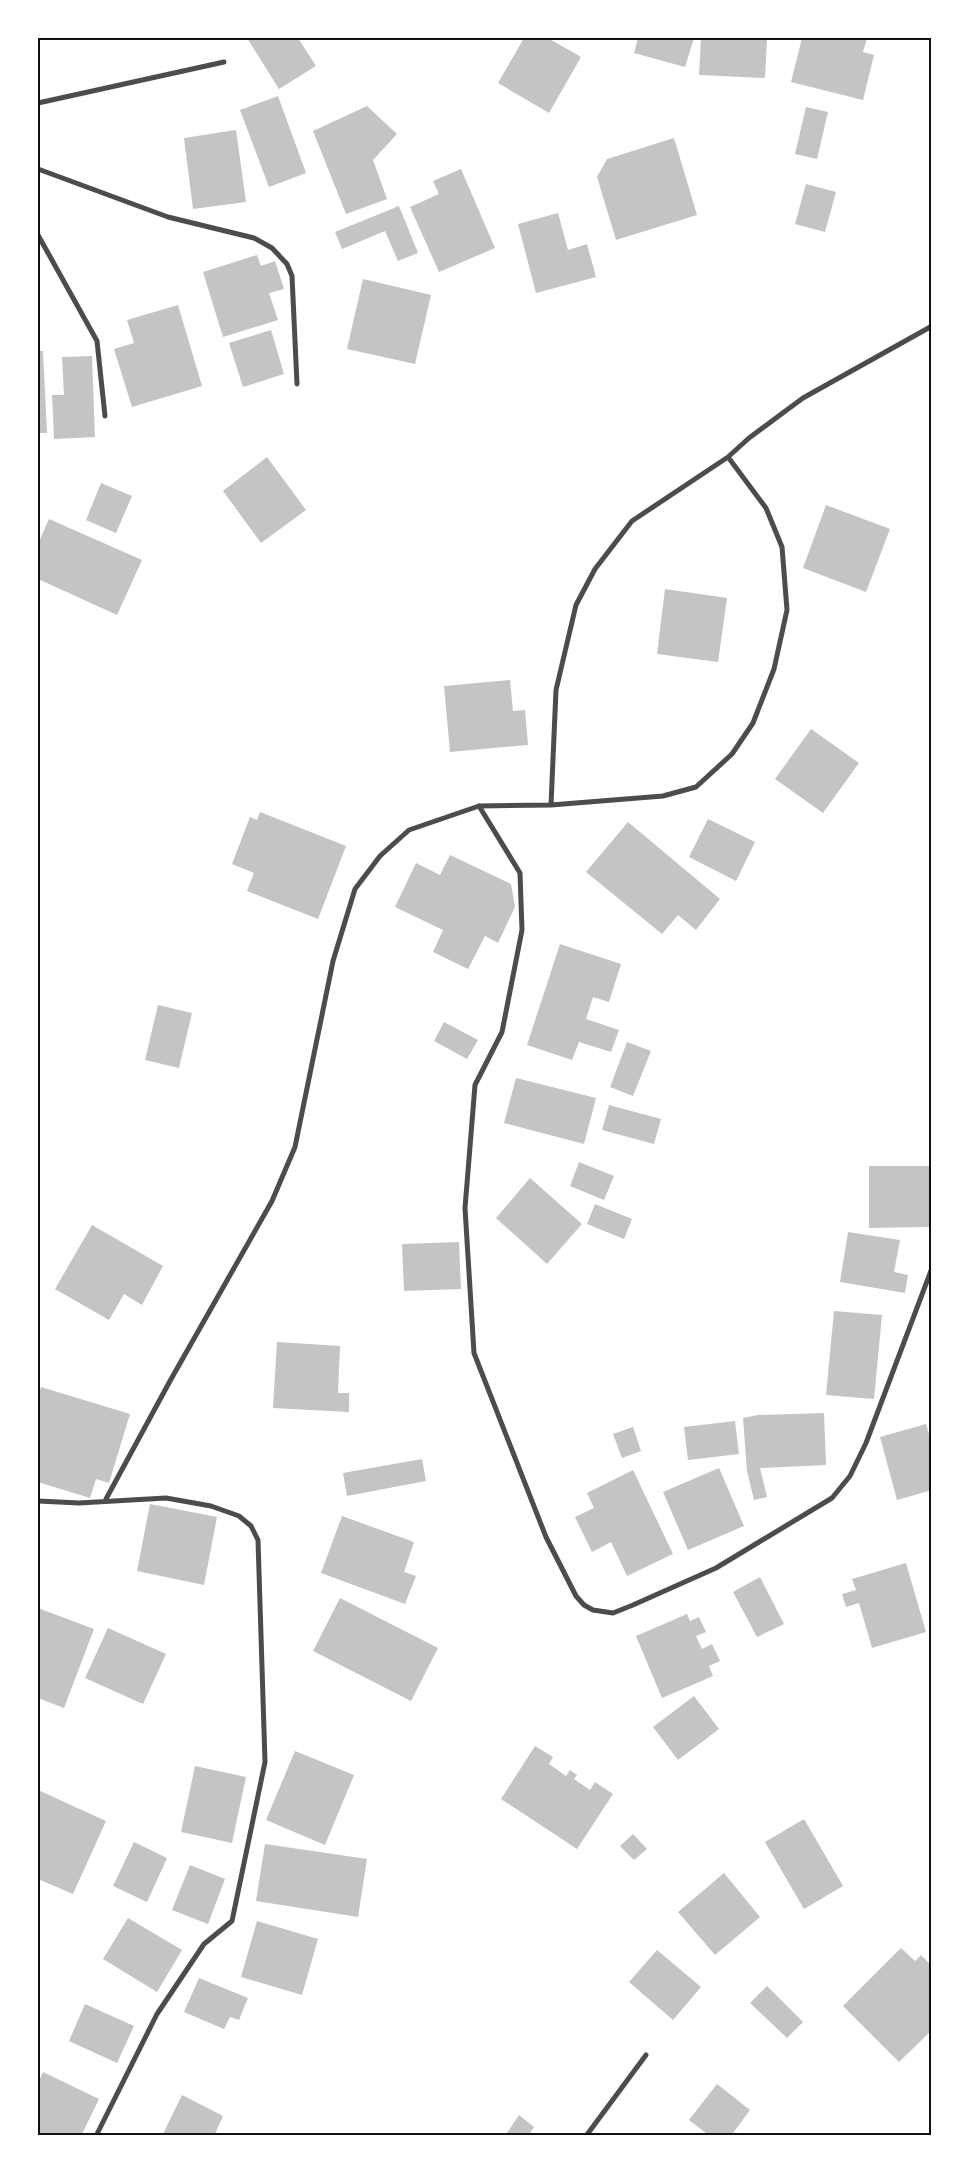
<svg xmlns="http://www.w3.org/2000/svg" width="969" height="2173" viewBox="0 0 969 2173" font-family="'Alegreya Sans',sans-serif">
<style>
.building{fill:#c4c4c4}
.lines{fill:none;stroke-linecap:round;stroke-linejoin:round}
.minor{stroke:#4c4c4c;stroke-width:5}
.neatline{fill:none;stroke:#111;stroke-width:2}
</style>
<rect width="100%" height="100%" fill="#fff"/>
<!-- building -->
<path class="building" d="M247 38H298L316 66 279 89Z
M524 38H548L581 57 549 113 498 83Z
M638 38H694L685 67 634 53Z
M701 38H767L765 78 699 75Z
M802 38H867L863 52 874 55 863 100 791 82Z
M278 96 306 173 269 187 240 110Z
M367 106 397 134 373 160 387 199 346 214 313 131Z
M806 107 828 112 817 159 795 154Z
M236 130 246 202 193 209 184 138Z
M674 138 697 215 616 240 597 177 607 159Z
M461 169 495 248 439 272 410 207 439 194 433 181Z
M806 184 836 192 825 232 795 224Z
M399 206 418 253 398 261 385 231 342 249 335 232Z
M558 213 568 250 587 244 596 277 536 293 518 224Z
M257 255 261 266 275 261 284 289 269 293 278 320 223 337 203 272Z
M363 279 431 295 415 364 347 349Z
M178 305 202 386 132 407 114 349 134 343 127 320Z
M271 330 284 374 243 387 229 343Z
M38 351H43L47 433H38Z
M92 356 95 437 54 439 52 395H64L62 357Z
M267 457 306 510 261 543 223 491Z
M101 483 132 496 116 533 86 520Z
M826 505 890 529 866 592 803 568Z
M49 519 142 560 117 615 38 579V544Z
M665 589 727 598 718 662 657 654Z
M510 680 513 711 525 710 528 745 450 752 444 686Z
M811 729 859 763 823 813 775 779Z
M260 812 346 846 318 919 247 891 254 873 232 864 250 817 257 820Z
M708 819 755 842 736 881 689 857Z
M628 822 720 899 696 930 678 915 662 934 586 872Z
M450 855 511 884 515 907 498 943 485 936 468 969 433 952 443 930 395 907 416 863 440 875Z
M560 944 621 964 609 1002 593 997 586 1019 619 1030 611 1052 579 1042 572 1060 527 1045Z
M158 1005 192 1013 179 1068 145 1060Z
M444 1022 478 1040 467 1059 434 1041Z
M627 1042 651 1051 633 1096 610 1087Z
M516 1078 596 1098 584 1144 504 1123Z
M609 1105 661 1119 654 1144 602 1130Z
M579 1162 614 1176 604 1200 570 1186Z
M869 1166H931V1227L869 1228Z
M530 1178 582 1224 547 1264 496 1218Z
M595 1204 632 1219 624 1239 587 1224Z
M92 1225 163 1266 142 1305 124 1294 109 1320 55 1289Z
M848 1232 900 1240 894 1272 908 1275 905 1293 840 1282Z
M459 1242 461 1289 404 1291 402 1244Z
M834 1311 882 1315 874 1399 826 1395Z
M277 1342 340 1346 338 1393H349V1412L273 1408Z
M41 1387 130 1414 109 1483 96 1479 90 1498 38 1482V1398Z
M824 1413 826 1465 760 1468 767 1497 754 1500 747 1471 743 1418 758 1415Z
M735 1421 739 1454 688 1460 684 1427Z
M926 1424 932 1444V1490L897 1500 880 1437Z
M633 1427 641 1451 622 1458 613 1434Z
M422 1459 426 1481 347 1496 343 1473Z
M719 1468 744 1526 688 1550 663 1492Z
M633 1470 673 1554 627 1576 611 1542 592 1552 575 1517 594 1508 587 1493Z
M150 1504 217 1517 204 1585 137 1571Z
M342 1516 414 1542 404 1572 416 1576 405 1604 321 1573Z
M906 1563 926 1632 872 1648 859 1603 846 1607 842 1594 856 1590 852 1579Z
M760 1577 784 1624 757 1637 733 1592Z
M340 1598 438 1648 411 1701 313 1651Z
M38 1608 94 1629 64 1708 38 1698Z
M687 1614 690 1621 699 1617 706 1632 696 1636 702 1649 712 1644 720 1661 709 1666 713 1676 662 1698 636 1636Z
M108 1628 166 1654 143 1704 85 1678Z
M694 1696 719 1729 678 1760 653 1727Z
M535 1746 553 1757 549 1764 566 1776 570 1770 577 1775 574 1779 590 1790 595 1782 613 1794 577 1849 501 1799Z
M295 1751 354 1775 325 1845 266 1820Z
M195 1766 246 1777 232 1843 181 1832Z
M38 1790 106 1821 73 1894 38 1879Z
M804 1819 843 1886 804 1909 765 1842Z
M633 1834 647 1849 634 1860 620 1846Z
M134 1842 167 1858 147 1902 113 1886Z
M265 1844 367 1859 358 1917 256 1901Z
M190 1865 225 1879 208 1924 172 1910Z
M724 1873 760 1917 715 1955 678 1912Z
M128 1918 182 1950 157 1992 103 1959Z
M257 1921 318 1939 302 1995 241 1977Z
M901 1948 915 1961 921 1955 932 1966V2030L899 2062 843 2006Z
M657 1950 701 1987 673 2020 629 1982Z
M199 1978 248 1998 239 2020 230 2017 224 2029 184 2012Z
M767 1986 803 2022 787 2038 750 2003Z
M85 2004 134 2026 117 2063 69 2041Z
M43 2072 99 2099 81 2136H38V2083Z
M717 2084 750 2110 731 2136H710L689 2120Z
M182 2095 223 2116 214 2136H162Z
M519 2115 534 2127 528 2136H505Z"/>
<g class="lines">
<!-- minor -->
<path class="minor" d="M38 103 224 62
M38 169 168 217 254 238 272 248 287 264 292 276 297 384
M38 235 97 341 105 416
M551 805 556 690 576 605 595 569 632 521 728 457 749 438 803 398 932 326
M479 806 520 873 522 930 502 1032 475 1085 465 1208 474 1353 546 1537 576 1596 584 1605 593 1610 613 1613 633 1605 716 1568 832 1498 850 1476 866 1443 932 1268
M106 1499 170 1381 272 1201 295 1147 333 961 355 889 380 856 409 830 479 806 551 805 663 796 696 787 732 754 753 723 774 669 787 610 782 547 766 508 728 457
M38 1501 79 1503 166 1498 211 1506 239 1516 251 1526 258 1540 265 1762 232 1921 204 1944 157 2014 96 2136
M586 2136 646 2055"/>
</g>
<!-- border -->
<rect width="969" height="2173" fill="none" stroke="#ffffff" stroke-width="78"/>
<rect x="39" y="39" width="891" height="2095" class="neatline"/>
</svg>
